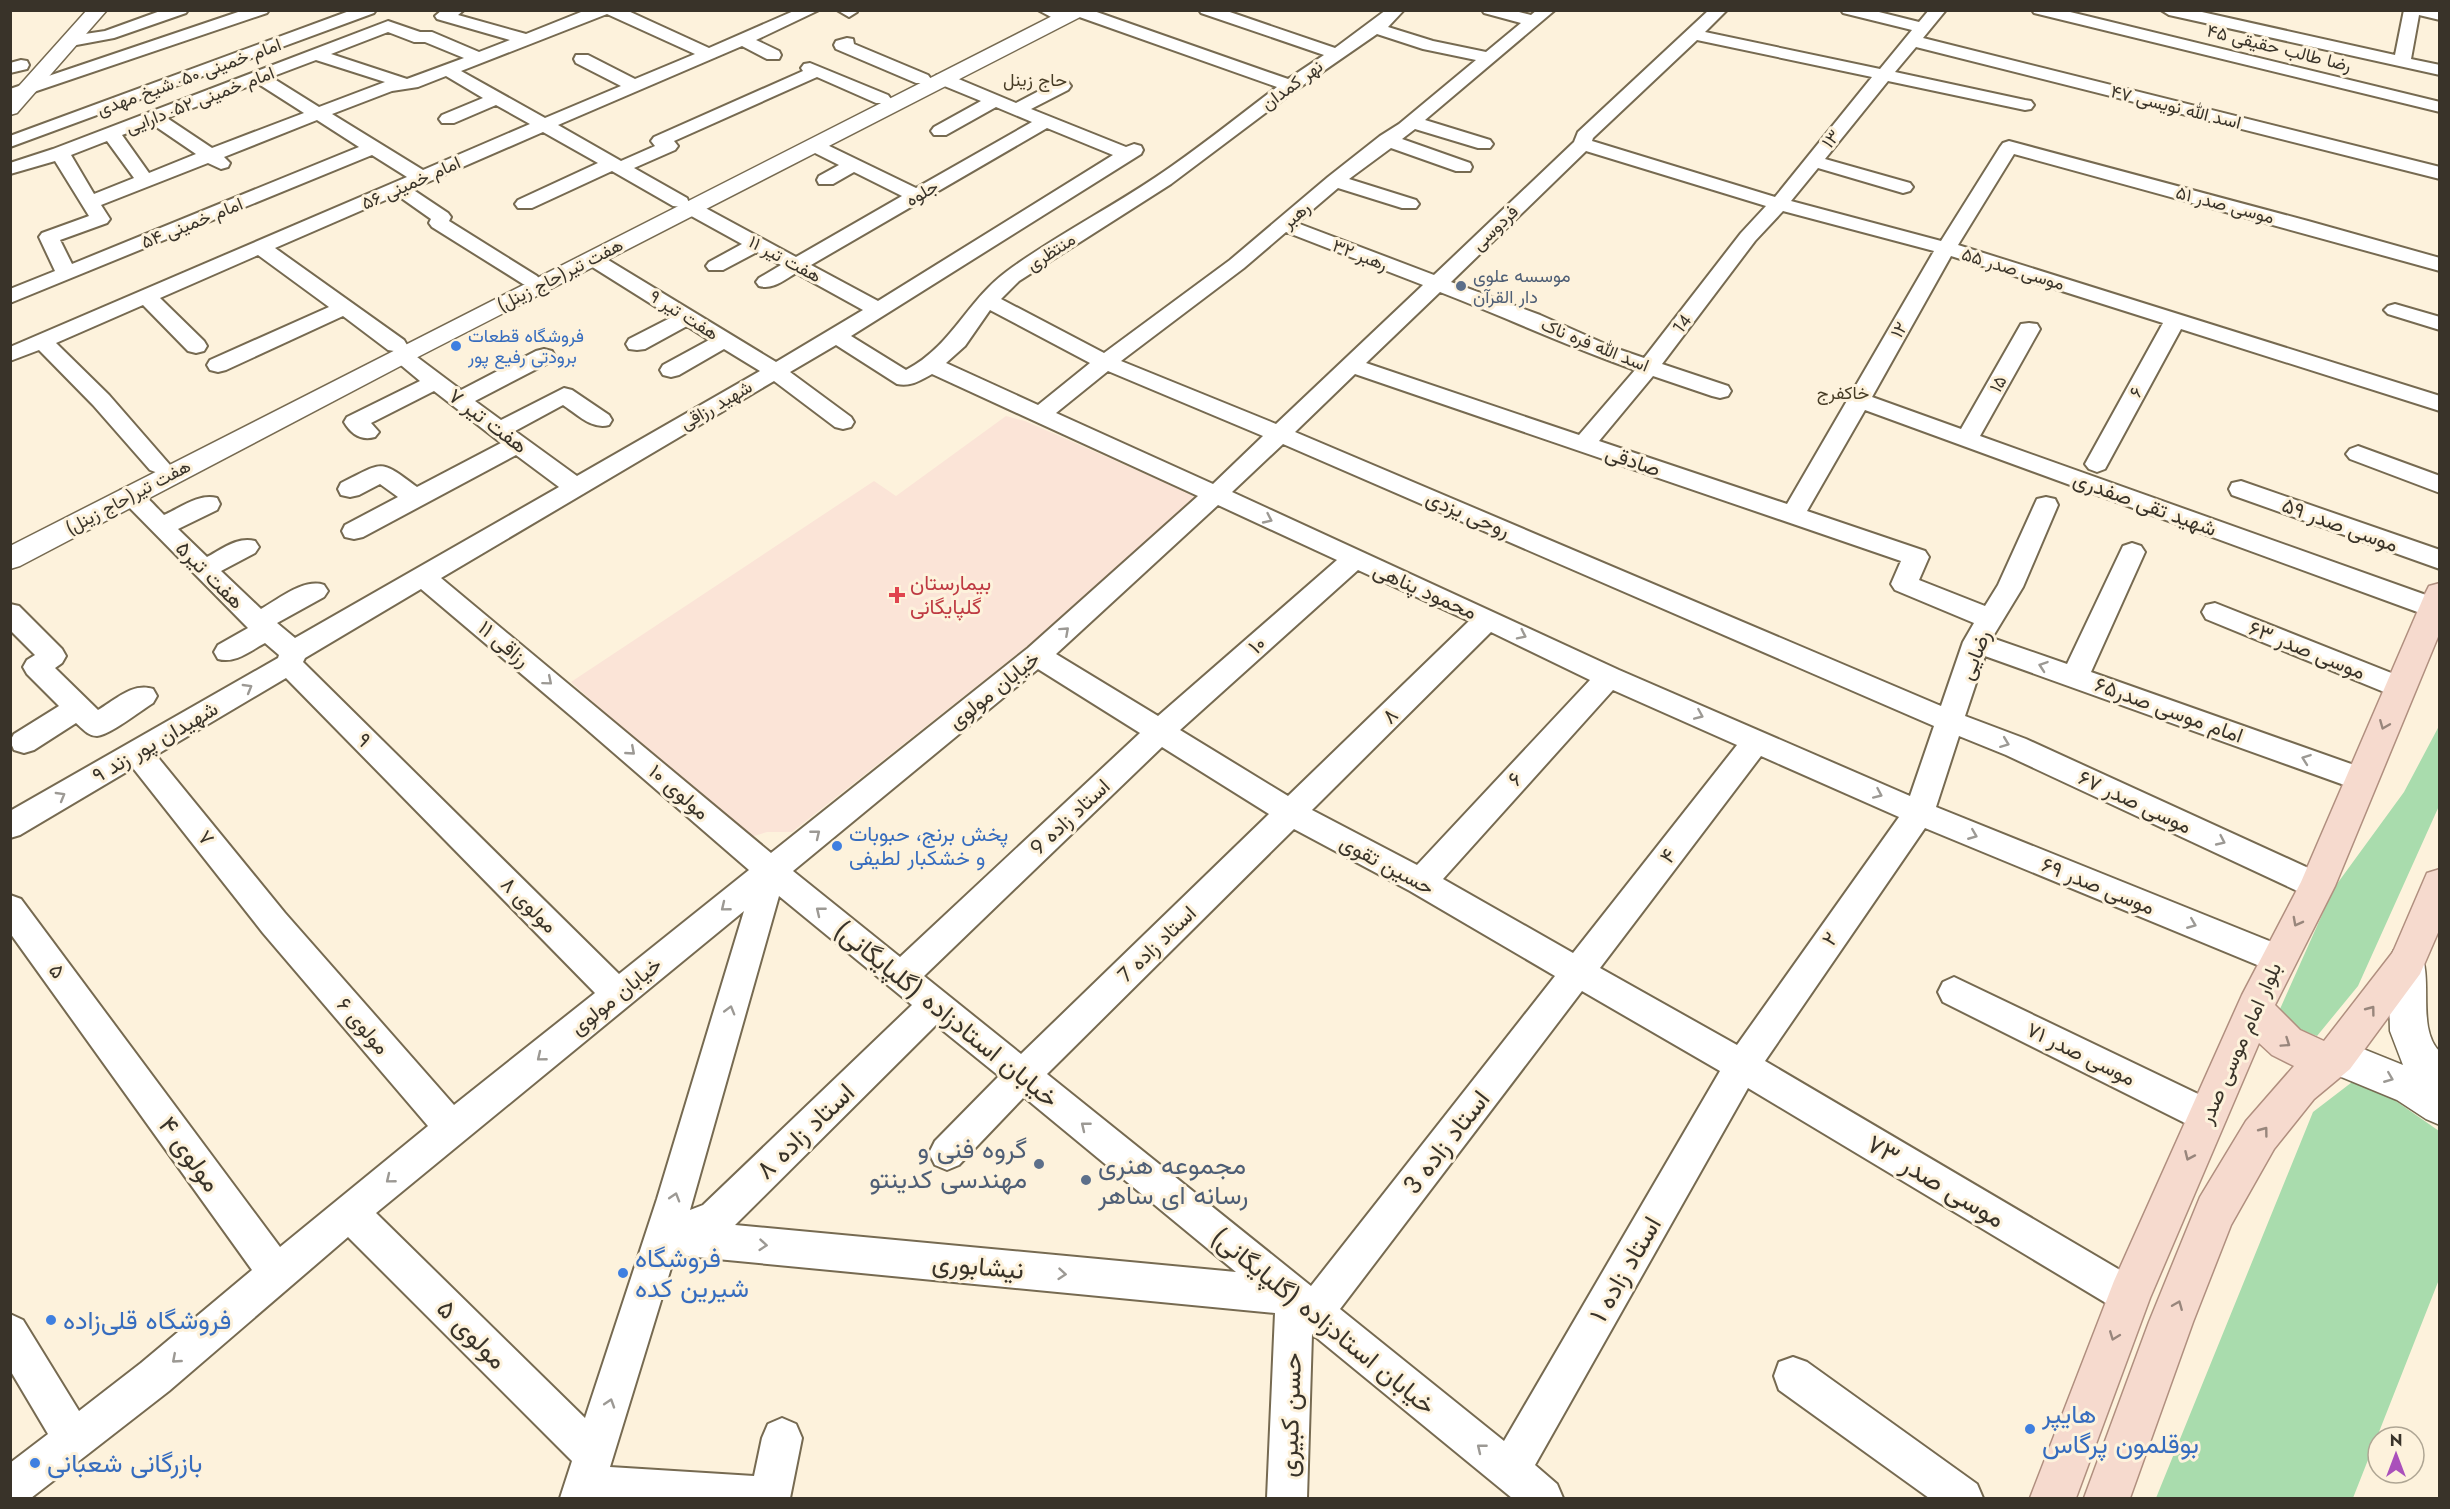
<svg xmlns="http://www.w3.org/2000/svg" width="2450" height="1509" viewBox="0 0 2450 1509" font-family="Jost,Vazirmatn,sans-serif">
<style>
.medical{fill:#fbe4d7}
.green{fill:#a9dcad}
.lines{fill:none;stroke-linecap:round;stroke-linejoin:round}
.street-casing{stroke:#766a51;stroke-width:4}
.secondary-casing{stroke:#766a51;stroke-width:3}
.primary-casing{stroke:#b08f7f;stroke-width:3}
.street{fill:#fff;fill-rule:evenodd}
.secondary{fill:#fff;fill-rule:evenodd}
.primary{fill:#f6dace;fill-rule:evenodd}
.oneway{stroke:#9c9994}
.oneway2{stroke:#98867c}
.service-dot{fill:#5c6f8a;stroke:#fdf2dc;stroke-width:2}
.shop-dot{fill:#3f7fe0;stroke:#fdf2dc;stroke-width:2}
.health-dot{fill:#e0444e;stroke:#fdf2dc;stroke-width:2}
.labels{text-anchor:middle;dominant-baseline:central;stroke-width:6;stroke-linejoin:round;paint-order:stroke}
.far-street-label{font-size:18px;fill:#393329;stroke:#fdf2dc}
.far-neighbourhood-label{font-size:18px;fill:#473c25;stroke:#fdf2dc}
.far-service-label{font-size:18px;fill:#4e5e75;stroke:#fdf2dc;text-anchor:start}
.far-shop-label{font-size:18px;fill:#366cbe;stroke:#fdf2dc;text-anchor:start}
.street-label{font-size:21px;fill:#393329;stroke:#fdf2dc}
.health-label{font-size:21px;fill:#be3a42;stroke:#fdf2dc;text-anchor:start}
.shop-label{font-size:21px;fill:#366cbe;stroke:#fdf2dc;text-anchor:start}
.near-street-label{font-size:26px;fill:#393329;stroke:#fdf2dc}
.near-service-label{font-size:26px;fill:#4e5e75;stroke:#fdf2dc;text-anchor:end}
.near-shop-label{font-size:26px;fill:#366cbe;stroke:#fdf2dc;text-anchor:start}
</style>
<rect width="100%" height="100%" fill="#fdf2dc"/>
<!-- medical -->
<path class="medical" d="M1006 416 1025 421 1200 498 1202 508 792 832H767L744 839 571 682 874 481 896 496Z"/>
<!-- green -->
<path class="green" d="M2439 726V806L2358 986 2317 1036C2300 1030 2289 1025 2280 1009L2334 888 2404 792Z
M2360 1076 2439 1131 2440 1277 2353 1498H2156L2313 1112Z"/>
<g class="lines">
<defs>
<path id="street" d="M163 10H188L186 13 114 38 71 46 63 41 65 37 105 31Z
M244 10H269L267 13 10 100V89Z
M352 10H376L374 13 10 147V136Z
M442 10H464L458 15 526 34 586 10H626L709 48 796 10H819L756 40 779 51 781 55 779 59H767L742 46 558 125 621 161 655 146 651 141 654 137 803 71 801 68 804 64 810 63 888 95 891 99 888 103H876L817 77 674 141 678 146 675 150 634 168 687 198 689 203 698 204 796 257 902 196 854 172 833 184H819L817 180 819 176 839 165 809 150 806 146 809 142H821L916 188 1032 122 996 107 946 135H934L931 131 934 127 981 101 937 83 934 79 937 75H949L1016 103 1056 82H1068L1071 86 1068 90 1031 109 1126 147 1134 144 1141 146 1143 150 1141 154 851 336 906 370C952 346 966 302 1006 272 1053 237 1107 210 1156 177 1198 149 1237 117 1277 87L1071 14 1069 10H1091L1288 79 1324 55 1201 13 1199 10H1224L1335 48 1386 10H1404L1388 27 1433 41 1486 52 1521 23 1484 13 1482 10H1511L1531 15 1537 10H1555L1425 120 1490 140 1493 144 1490 148H1478L1415 129 1402 139 1470 163 1472 167 1470 171H1456L1391 148 1349 179 1416 200 1419 204 1416 208H1402L1338 188 1297 223 1434 275 1574 142 1578 132 1709 10H1727L1705 32 1880 69 1912 30 1843 13 1841 10H1871L1919 22 1929 10H1946L1923 38 2440 167V179L1916 47 1895 72 2025 100 2031 101 2034 105 2031 109 2025 110 1888 81 1825 159 1910 183 1913 187 1910 191 1903 193 1818 168 1791 201 1941 241 2000 147 2003 143 2009 141 2308 221 2440 258V271L2014 154 1958 245 2440 396V411L2181 329 2105 469 2097 472 2089 469 2085 464 2163 323 1951 256 1872 397 1961 429 2021 324 2029 323 2037 324 2040 329 1980 436 2440 600V614L2432 616 2423 614 1865 410 1807 511 1925 551 1929 557 1919 580 1985 606 1998 585 2037 499 2046 497 2055 499 2058 505 2023 587 1992 638 2067 664 2123 546 2132 543 2141 546 2145 552 2091 672 2371 771 2375 779 2371 787 2361 791 1985 656 1965 716 2026 739 2328 877 2332 886 2328 895 2317 899 2306 895 2006 755 1959 736 1936 807 2289 949 2294 959 2289 969 2278 973 2267 969 1925 828 1765 1061 2142 1283 2148 1296 2142 1309 2129 1315 2116 1309 1748 1088 1535 1465 1557 1484 1563 1498H1512L1312 1334 1307 1498H1267L1275 1313 675 1255 610 1467 754 1476 762 1438 768 1424 782 1418 796 1424 802 1438 790 1498H560L572 1461 348 1237 169 1391 88 1454 31 1498H10V1463L48 1434 10 1370V1314L23 1320 79 1411 141 1363 252 1270 10 933V895L21 899 280 1247 428 1126 263 933 133 768 20 835 10 838V811L278 658 279 655 265 643C250 651 235 664 218 659L214 652 218 645 248 628 118 496 121 490C140 485 152 503 164 515 180 508 199 493 217 498L220 504 217 510 178 529 207 557C222 549 238 536 255 541L259 547 255 553 221 571 261 609C279 599 304 578 324 585L328 591 324 597 277 623 295 638 559 487 516 455 363 537 354 539 345 537 342 531 345 525 398 497 380 484 359 495 350 497 341 495 338 489 341 483C384 462 378 458 417 487L501 443 434 391 371 423 379 432 375 437C361 441 351 434 344 422L347 417 420 381 390 356 394 351 388 350 343 316 226 370 218 372 210 370 207 365 210 360 329 307 258 255 160 298 204 341 207 346 204 351 196 353 188 351 143 305 56 343 109 395 170 465 166 470 158 473 150 470 93 405 39 350 10 361V347L407 177 372 155 10 303V289L55 271 39 237 42 233 89 216 55 161 10 174V163L53 149 388 21 420 32H432L479 52 510 40 437 19 435 16ZM607 14 695 54 635 79 588 55H576L574 59 576 63 621 86 545 118 461 71ZM388 32 414 42H425L464 58 407 79 331 54ZM1377 34 1423 49 1476 60 1399 124 1380 136 1328 177 1230 260 1104 353 1001 299 1019 281 1171 184 1296 90ZM1697 40 1872 77 1775 197 1592 141 1593 138ZM316 60 385 82 319 107 271 77ZM446 76 483 98 442 115 439 119 442 123H454L496 105 530 124 423 170 332 114 392 91 418 87ZM257 83 304 113 212 148 167 118ZM317 120 359 147 72 264 60 240 107 223 110 219 101 205 208 163 221 169 228 167 230 163 224 157ZM152 124 196 154 149 173 122 135ZM1047 128 1113 155 878 301 811 265ZM543 132 598 163 518 200 515 204 518 208H532L612 171 673 206 682 207 684 212 742 244 709 262 706 266 709 270H723L757 252 781 265 759 278 756 282 759 286C773 290 784 280 796 273L863 310 776 362 600 255H586L583 259 586 263 672 317 629 339 626 344 629 349 637 350 645 349 687 326 709 340 663 365 660 370 663 375 671 377 679 375 724 349 760 371 577 476 515 431 563 405C577 414 592 430 609 425L612 420 609 415 572 390 564 388 501 420 475 401 552 361 555 356 552 351 544 349 536 351 461 390 409 351 403 350 407 345 404 340 275 248 397 195 431 219 429 223 432 227 523 284 530 286 537 284 540 280 537 276 449 221 451 217 448 213 412 189ZM107 141 134 178 94 194 71 155ZM1586 151 1766 206 1741 233 1644 358 1612 347 1540 315 1451 282ZM1783 211 1934 251 1787 504 1599 441 1653 376 1712 396 1720 398 1728 396 1731 391 1728 386 1662 364 1755 241ZM1286 232 1423 285 1276 424 1121 361 1244 268ZM1440 292C1505 317 1569 347 1635 370L1579 435 1366 363ZM990 310 1090 363 1038 405 946 363 965 346ZM836 345 897 384C911 387 921 380 932 374L1198 496 1028 648 771 853 441 578 774 381 835 427 843 429 851 427 854 422 851 417 790 372ZM1108 371 1263 436 1213 484 1056 413ZM1355 374 1901 561 1891 584 1895 590 1974 623 1963 642 1941 706 1295 432ZM1283 444 1934 726 1910 796 1619 670 1232 492ZM1218 505 1337 560 1158 716 1056 654ZM1358 570 1469 621 1288 796 1180 730ZM421 589 577 721 749 870 619 974 303 662 305 658ZM1491 632 1590 680 1417 865 1312 810ZM1038 669 1140 733 900 957 793 871ZM286 678 595 993 454 1105 285 913 156 755ZM1613 690 1737 745 1573 953 1443 879ZM1162 747 1269 814 1021 1054 924 976ZM1761 756 1899 817 1737 1045 1600 968ZM1294 829 1410 891 1555 976 1311 1286 1047 1074ZM779 896 912 1005 703 1205 690 1210ZM744 911 657 1199 585 1418 376 1213ZM1582 991 1720 1071 1504 1441 1340 1309ZM936 1025 999 1076 935 1141 929 1153 935 1165 947 1170 959 1165 1024 1097 1236 1272 735 1225Z
M837 10H856L857 12 849 17Z
M1038 10H1059L1061 13 1053 18Z
M2032 10H2062L2440 102V112L2034 13Z
M2161 10H2193L2395 55 2404 10H2440V20L2419 15 2411 59 2440 65V75L2169 15Z
M847 38 853 39 854 44 928 75 931 79 928 83H916L836 49 834 45 836 41Z
M21 60 27 61 29 65 27 69 10 73V63Z
M2395 304 2440 317V330L2388 314 2384 310 2388 306Z
M2358 446 2440 476V493L2350 459 2346 454 2350 449Z
M2241 481 2440 550V569L2232 495 2229 489 2232 483Z
M2215 603 2409 680 2413 687 2409 694 2399 697 2389 694 2206 619 2202 612 2206 605Z
M10 604 19 606 62 649 66 656 62 663 55 668 98 710C115 700 133 682 153 689L157 696 153 703C140 711 110 735 97 736 88 736 82 728 76 723L34 750 24 753 14 750 10 741 14 734 59 706 27 674 23 667 27 660 35 655 10 630Z
M1954 977 2219 1104 2224 1116 2219 1128 2207 1132 2195 1128 1943 1002 1938 992 1943 982Z
M1793 1357 1807 1362 1977 1484 1983 1498H1929L1779 1390 1774 1376 1779 1362Z"/>
<path id="secondary" d="M87 10H107L17 113 10 115V96Z
M1064 10H1088L1086 14 410 361 20 566 10 569V546Z
M2407 946 2420 950C2434 981 2416 1028 2440 1052V1125L2426 1119 2397 1100 2322 1069 2317 1056 2322 1043 2336 1038 2403 1065 2390 1031 2388 962 2394 950Z"/>
<path id="primary" d="M2440 583V632L2335 886 2275 1005 2300 1030 2324 1041 2393 952 2427 873 2440 869V928L2420 974 2350 1069 2314 1099 2274 1149 2231 1225 2193 1322 2130 1498H2084L2149 1322 2200 1197 2246 1121 2294 1066 2272 1055 2259 1043 2150 1298 2076 1498H2030L2114 1281 2242 995 2301 882 2425 594 2429 586Z"/>
</defs>
<!-- street casing -->
<use href="#street" class="street-casing"/>
<!-- secondary casing -->
<use href="#secondary" class="secondary-casing"/>
<!-- primary casing -->
<use href="#primary" class="primary-casing"/>
<!-- street -->
<use href="#street" class="street"/>
<!-- secondary -->
<use href="#secondary" class="secondary"/>
<!-- primary -->
<use href="#primary" class="primary"/>
</g>
<!-- one-way arrows -->
<defs><path id="oneway-chevron" d="M-2-3.5L2.5 0L-2 3.5" fill="none" stroke-width="1.6" stroke-linecap="round" stroke-linejoin="round" transform="scale(1.5)"/></defs>
<g class="oneway">
<use href="#oneway-chevron" transform="translate(1268 519) rotate(25)"/>
<use href="#oneway-chevron" transform="translate(1065 631) rotate(-42)"/>
<use href="#oneway-chevron" transform="translate(1522 635) rotate(26)"/>
<use href="#oneway-chevron" transform="translate(2043 666) rotate(-161)"/>
<use href="#oneway-chevron" transform="translate(548 681) rotate(40)"/>
<use href="#oneway-chevron" transform="translate(248 688) rotate(-30)"/>
<use href="#oneway-chevron" transform="translate(1699 715) rotate(23)"/>
<use href="#oneway-chevron" transform="translate(2005 743) rotate(21)"/>
<use href="#oneway-chevron" transform="translate(631 751) rotate(41)"/>
<use href="#oneway-chevron" transform="translate(2306 759) rotate(-160)"/>
<use href="#oneway-chevron" transform="translate(1878 794) rotate(24)"/>
<use href="#oneway-chevron" transform="translate(61 796) rotate(-30)"/>
<use href="#oneway-chevron" transform="translate(816 834) rotate(-39)"/>
<use href="#oneway-chevron" transform="translate(1973 835) rotate(22)"/>
<use href="#oneway-chevron" transform="translate(2221 841) rotate(25)"/>
<use href="#oneway-chevron" transform="translate(725 907) rotate(141)"/>
<use href="#oneway-chevron" transform="translate(820 911) rotate(-141)"/>
<use href="#oneway-chevron" transform="translate(2192 924) rotate(22)"/>
<use href="#oneway-chevron" transform="translate(730 1010) rotate(-74)"/>
<use href="#oneway-chevron" transform="translate(541 1057) rotate(141)"/>
<use href="#oneway-chevron" transform="translate(2389 1078) rotate(22)"/>
<use href="#oneway-chevron" transform="translate(1085 1126) rotate(-141)"/>
<use href="#oneway-chevron" transform="translate(390 1179) rotate(141)"/>
<use href="#oneway-chevron" transform="translate(675 1197) rotate(-73)"/>
<use href="#oneway-chevron" transform="translate(763 1245) rotate(5)"/>
<use href="#oneway-chevron" transform="translate(1062 1274) rotate(5)"/>
<use href="#oneway-chevron" transform="translate(176 1359) rotate(139)"/>
<use href="#oneway-chevron" transform="translate(610 1403) rotate(-72)"/>
<use href="#oneway-chevron" transform="translate(1481 1448) rotate(-141)"/>
</g>
<g class="oneway2">
<use href="#oneway-chevron" transform="translate(2384 725) rotate(112)"/>
<use href="#oneway-chevron" transform="translate(2297 922) rotate(118)"/>
<use href="#oneway-chevron" transform="translate(2371 1010) rotate(-53)"/>
<use href="#oneway-chevron" transform="translate(2286 1043) rotate(34)"/>
<use href="#oneway-chevron" transform="translate(2264 1131) rotate(-53)"/>
<use href="#oneway-chevron" transform="translate(2189 1156) rotate(114)"/>
<use href="#oneway-chevron" transform="translate(2178 1305) rotate(-68)"/>
<use href="#oneway-chevron" transform="translate(2114 1336) rotate(111)"/>
</g>
<!-- markers -->
<g class="service-dot">
<circle cx="1461" cy="286" r="6"/>
<circle cx="1039" cy="1164" r="6"/>
<circle cx="1086" cy="1180" r="6"/>
</g>
<g class="shop-dot">
<circle cx="456" cy="346" r="6"/>
<circle cx="837" cy="846" r="6"/>
<circle cx="623" cy="1273" r="6"/>
<circle cx="51" cy="1320" r="6"/>
<circle cx="2030" cy="1429" r="6"/>
<circle cx="35" cy="1463" r="6"/>
</g>
<path class="health-dot" d="M894 586h6v6h6v6h-6v6h-6v-6h-6v-6h6z"/>
<g class="labels">
<!-- far-street labels -->
<g class="far-street-label">
<text transform="translate(2279 48) rotate(14)">۴۵ رضا طالب حقیقی</text>
<text transform="translate(189 77) rotate(-20)">امام خمینی ۵۰- شیخ مهدی</text>
<text transform="translate(1292 85) rotate(-36)">نهر کمدان</text>
<text transform="translate(200 100) rotate(-21)">امام خمینی ۵۲- دارایی</text>
<text transform="translate(2176 107) rotate(14)">۴۷ اسد الله نویسی</text>
<text transform="translate(1831 139) rotate(-51)">۱۳</text>
<text transform="translate(411 183) rotate(-24)">امام خمینی ۵۶</text>
<text transform="translate(922 193) rotate(-30)">جلوه</text>
<text transform="translate(2225 205) rotate(15)">موسی صدر ۵۱</text>
<text transform="translate(1296 215) rotate(-41)">رهبر</text>
<text transform="translate(192 223) rotate(-22)">امام خمینی ۵۴</text>
<text transform="translate(1495 228) rotate(-44)">فردوسی</text>
<text transform="translate(1051 252) rotate(-33)">منتظری</text>
<text transform="translate(1360 255) rotate(21)">رهبر ۳۲</text>
<text transform="translate(785 259) rotate(28)">هفت تیر ۱۱</text>
<text transform="translate(2013 269) rotate(17)">موسی صدر ۵۵</text>
<text transform="translate(560 275) rotate(-27)">هفت تیر(حاج زینل)</text>
<text transform="translate(684 315) rotate(32)">هفت تیر ۹</text>
<text transform="translate(1682 324) rotate(-53)">14</text>
<text transform="translate(1899 330) rotate(-60)">۱۲</text>
<text transform="translate(1595 345) rotate(22)">اسد الله فره ناک</text>
<text transform="translate(1998 384) rotate(-61)">۱۵</text>
<text transform="translate(2136 392) rotate(-62)">۶</text>
<text transform="translate(716 405) rotate(-30)">شهید رزاقی</text>
<text transform="translate(128 497) rotate(-28)">هفت تیر(حاج زینل)</text>
</g>
<!-- far-neighbourhood labels -->
<g class="far-neighbourhood-label">
<text x="1035" y="80">حاج زینل</text>
<text x="1843" y="393">خاکفرج</text>
</g>
<!-- far-service labels -->
<g class="far-service-label">
<text x="1473" y="276">موسسه علوی<tspan x="1473" dy="21">دار القرآن</tspan></text>
</g>
<!-- far-shop labels -->
<g class="far-shop-label">
<text x="468" y="336">فروشگاه قطعات<tspan x="468" dy="21">برودتی رفیع پور</tspan></text>
</g>
<!-- street labels -->
<g class="street-label">
<text transform="translate(488 421) rotate(37)">هفت تیر ۷</text>
<text transform="translate(1633 461) rotate(19)">صادقی</text>
<text transform="translate(2145 504) rotate(20)">شهید تقی صفدری</text>
<text transform="translate(1468 514) rotate(23)">روحی یزدی</text>
<text transform="translate(2340 525) rotate(20)">موسی صدر ۵۹</text>
<text transform="translate(210 575) rotate(45)">هفت تیر۵</text>
<text transform="translate(1425 591) rotate(24)">محمود پناهی</text>
<text transform="translate(504 644) rotate(40)">رزاقی ۱۱</text>
<text transform="translate(1257 645) rotate(-42)">۱۰</text>
<text transform="translate(2307 650) rotate(22)">موسی صدر ۶۳</text>
<text transform="translate(1975 655) rotate(-68)">رضایی</text>
<text transform="translate(994 690) rotate(-39)">خیابان مولوی</text>
<text transform="translate(2169 710) rotate(20)">امام موسی صدر۶۵</text>
<text transform="translate(1390 716) rotate(-44)">۸</text>
<text transform="translate(364 740) rotate(45)">۹</text>
<text transform="translate(155 742) rotate(-30)">شهیدان پور زند ۹</text>
<text transform="translate(1515 779) rotate(-47)">۶</text>
<text transform="translate(679 792) rotate(41)">مولوی ۱۰</text>
<text transform="translate(2135 802) rotate(25)">موسی صدر ۶۷</text>
<text transform="translate(1070 817) rotate(-43)">استاد زاده 9</text>
<text transform="translate(206 838) rotate(51)">۷</text>
<text transform="translate(1668 856) rotate(-53)">۴</text>
<text transform="translate(1387 865) rotate(28)">حسین تقوی</text>
<text transform="translate(2098 886) rotate(22)">موسی صدر ۶۹</text>
<text transform="translate(529 905) rotate(45)">مولوی ۸</text>
<text transform="translate(1830 939) rotate(-55)">۲</text>
<text transform="translate(1157 944) rotate(-44)">استاد زاده 7</text>
<text transform="translate(57 971) rotate(53)">۵</text>
<text transform="translate(616 996) rotate(-39)">خیابان مولوی</text>
<text transform="translate(363 1026) rotate(49)">مولوی ۶</text>
<text transform="translate(2240 1043) rotate(-66)">بلوار امام موسی صدر</text>
<text transform="translate(2081 1054) rotate(26)">موسی صدر ۷۱</text>
</g>
<!-- health labels -->
<g class="health-label">
<text x="910" y="583">بیمارستان<tspan x="910" dy="24">گلپایگانی</tspan></text>
</g>
<!-- shop labels -->
<g class="shop-label">
<text x="849" y="834">پخش برنج، حبوبات<tspan x="849" dy="24">و خشکبار لطیفی</tspan></text>
</g>
<!-- near-street labels -->
<g class="near-street-label">
<text transform="translate(947 1014) rotate(39)">خیابان استادزاده (گلپایگانی)</text>
<text transform="translate(805 1131) rotate(-44)">استاد زاده ۸</text>
<text transform="translate(1446 1142) rotate(-52)">استاد زاده 3</text>
<text transform="translate(190 1154) rotate(54)">مولوی ۴</text>
<text transform="translate(1936 1181) rotate(31)">موسی صدر ۷۳</text>
<text transform="translate(978 1266) rotate(5)">نیشابوری</text>
<text transform="translate(1625 1269) rotate(-60)">استاد زاده ۱</text>
<text transform="translate(1324 1321) rotate(39)">خیابان استادزاده (گلپایگانی)</text>
<text transform="translate(472 1334) rotate(45)">مولوی ۵</text>
<text transform="translate(1290 1415) rotate(-88)">حسن کبیری</text>
</g>
<!-- near-service labels -->
<g class="near-service-label">
<text x="1027" y="1149">گروه فنی و<tspan x="1027" dy="30">مهندسی کدینتو</tspan></text>
<text x="1098" y="1165" text-anchor="start">مجموعه هنری<tspan x="1098" dy="30">رسانه ای ساهر</tspan></text>
</g>
<!-- near-shop labels -->
<g class="near-shop-label">
<text x="635" y="1258">فروشگاه<tspan x="635" dy="30">شیرین کده</tspan></text>
<text x="63" y="1320">فروشگاه قلی‌زاده</text>
<text x="2042" y="1414">هایپر<tspan x="2042" dy="30">بوقلمون پرگاس</tspan></text>
<text x="47" y="1463">بازرگانی شعبانی</text>
</g>
</g>
<!-- border -->
<rect width="2450" height="1509" fill="none" stroke="#393329" stroke-width="24"/>
<!-- north arrow -->
<g transform="translate(2396 1455)"><circle r="28" fill="#fdf2dc" stroke="#afa694" stroke-width="1.5"/>
<path d="M0-4.5L10 22L0 15L-10 22Z" fill="#aa50bb"/>
<text y="-9" font-size="16" font-weight="bold" text-anchor="middle" fill="#393329">N</text>
</g>
</svg>
